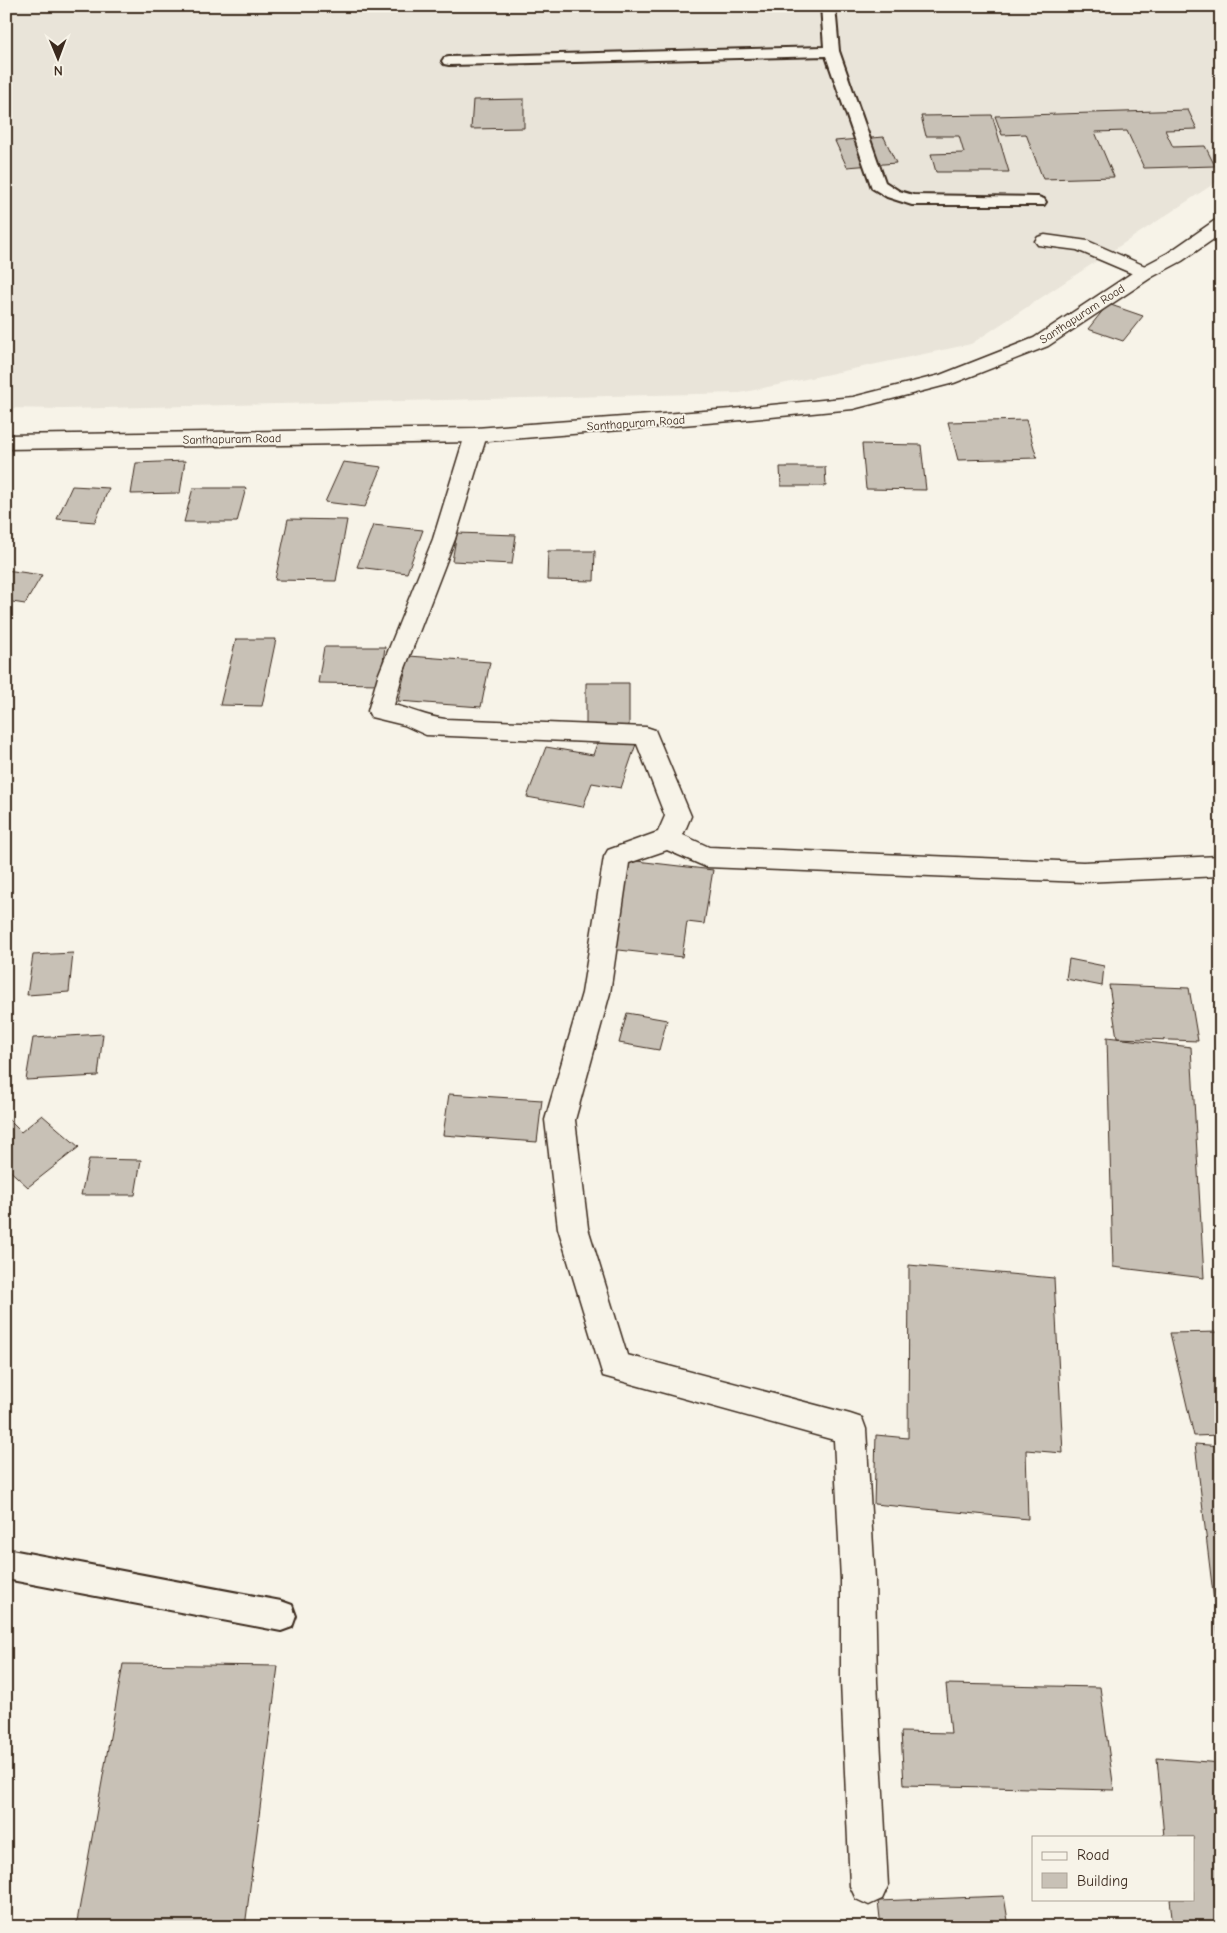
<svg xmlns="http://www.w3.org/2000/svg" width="1227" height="1933" viewBox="0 0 1227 1933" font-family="'Comic Neue',sans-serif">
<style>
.built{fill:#e9e4d9}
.building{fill:#c8c1b6;stroke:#3b2a1e}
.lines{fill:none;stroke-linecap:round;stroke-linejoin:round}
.lane-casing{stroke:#3b2a1e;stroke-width:4}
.street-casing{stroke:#3b2a1e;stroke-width:3}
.secondary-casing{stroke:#3b2a1e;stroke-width:3}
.lane{fill:#f7f3e8;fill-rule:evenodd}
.street{fill:#f7f3e8;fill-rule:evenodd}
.secondary{fill:#f7f3e8;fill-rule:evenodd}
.labels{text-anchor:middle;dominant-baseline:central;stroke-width:4;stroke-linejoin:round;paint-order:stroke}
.far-street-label{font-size:12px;fill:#3b2a1e;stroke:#f7f3e8}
</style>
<rect width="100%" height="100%" fill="#f7f3e8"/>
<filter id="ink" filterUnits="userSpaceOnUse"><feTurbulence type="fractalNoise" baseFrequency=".02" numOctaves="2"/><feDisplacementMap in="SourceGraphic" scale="10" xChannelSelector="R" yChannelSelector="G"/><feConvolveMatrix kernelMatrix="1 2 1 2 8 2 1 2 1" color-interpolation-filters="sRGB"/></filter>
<g filter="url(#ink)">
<!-- built -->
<path class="built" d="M6 6H1221V179L971 344 740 393 63 409 6 408Z"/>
<!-- building -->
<path class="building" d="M524 99V128L471 129 473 100Z
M1188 110 1197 129 1165 130 1173 147 1205 146 1215 166 1144 168 1127 131 1095 132 1114 177 1043 179 1026 134 1002 135 995 116Z
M992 115 1009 172H936L931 154 964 153 959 136H926L921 116Z
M884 137 896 163 847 167 835 141Z
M1108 304 1143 316 1123 341 1088 329Z
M1026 420 1037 458 958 460 948 422Z
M862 444 921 445 926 490 866 489Z
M185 461 180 493 131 494 136 463Z
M343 462 382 467 365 507 325 502Z
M780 467H825L826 486H781Z
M72 486 109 488 95 522 57 519Z
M193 488H246L237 522H184Z
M288 519 347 520 336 581 275 580Z
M373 525 423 530 407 573 357 567Z
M457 533 516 535 512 564 452 561Z
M548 551H595L594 581 547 580Z
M6 570 42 575 25 604 6 601Z
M236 639H276L262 706 220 705Z
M324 647H385L380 684 318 683Z
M409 656 490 662 481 707 398 701Z
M586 683H629V729H586Z
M599 738 636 744 621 788 592 783 583 807 527 797 546 747 593 755Z
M628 860 713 870 704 924 687 922 682 957 610 949Z
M73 953 69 992 27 995 33 955Z
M1069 959 1104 966 1102 986 1066 979Z
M1109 985 1189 988 1198 1041 1117 1038Z
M627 1013 667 1020 659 1050 619 1043Z
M103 1034 98 1076 26 1080 33 1038Z
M1107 1037 1191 1047 1204 1278 1113 1267Z
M449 1094 542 1100 537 1142 443 1135Z
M42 1115 79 1147 28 1187 6 1167V1117L21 1132Z
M89 1159 141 1160 135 1195H81Z
M909 1265 1054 1278 1063 1453 1026 1450 1028 1519 874 1504 876 1435 908 1438Z
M1221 1332V1435L1194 1436 1170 1333Z
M1195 1444 1221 1446V1660Z
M123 1664 278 1666 245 1927H76Z
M946 1684 1100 1687 1114 1790 904 1785 901 1732 951 1733Z
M1157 1758 1221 1763V1927H1173L1170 1899H1193V1837H1164Z
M1004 1896 1009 1927H881L878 1901Z"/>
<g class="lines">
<defs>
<path id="lane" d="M821 6H835L839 51 885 182 899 191 913 195 1038 197 1044 199 1046 202 1044 205H912L887 197 872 188 826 56 449 65 444 64 442 61 444 58 449 57 824 47Z
M6 1549 281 1601 292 1605 296 1616 292 1627 281 1631 6 1579Z"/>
<path id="street" d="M1045 235 1088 241 1152 269 1155 273 1152 277 1145 279 1077 250 1038 245 1035 241 1038 237Z
M476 428 484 430 487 435 455 539 402 676 394 705C411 709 427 717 445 719L646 727 655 730 691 816 683 835 709 847 1083 862 1221 856V876L1083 882 706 867 667 850 629 863 610 993 575 1120 588 1228 627 1355 850 1414 862 1418 866 1429 875 1580 877 1682 888 1886 882 1899 869 1905 856 1899 850 1886 841 1682V1580L834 1440 603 1376 558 1228 545 1120 582 993 604 857 608 850 658 832 665 816 637 744 426 735 404 725 371 717 368 711 378 676 433 539 465 435 468 430Z"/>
<path id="secondary" d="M1221 219V234L1182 261 1152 277 1048 346 954 383 853 409 731 421 476 442 6 449V435L476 428 731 409 853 397 940 375 1034 338 1138 269 1168 253 1214 221Z"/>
</defs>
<!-- lane casing -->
<use href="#lane" class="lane-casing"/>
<!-- street casing -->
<use href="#street" class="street-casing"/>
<!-- secondary casing -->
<use href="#secondary" class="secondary-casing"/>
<!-- lane -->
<use href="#lane" class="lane"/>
<!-- street -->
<use href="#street" class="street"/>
<!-- secondary -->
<use href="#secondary" class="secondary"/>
</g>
</g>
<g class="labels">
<!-- far-street labels -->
<g class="far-street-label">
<text transform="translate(1082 314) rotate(-33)">Santhapuram Road</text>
<text transform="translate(636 423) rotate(-4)">Santhapuram Road</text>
<text transform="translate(232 439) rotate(-1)">Santhapuram Road</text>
</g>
</g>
<!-- margin -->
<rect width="1227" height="1933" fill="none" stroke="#f7f3e8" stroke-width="25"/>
<rect x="12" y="12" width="1202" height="1908" fill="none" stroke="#3b2a1e" stroke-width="2" filter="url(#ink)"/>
<!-- legend -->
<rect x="1032" y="1836" width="162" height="65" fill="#f7f3e8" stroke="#aca397"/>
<rect x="1042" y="1852" width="25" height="8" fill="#f7f3e8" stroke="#aca397"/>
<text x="1077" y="1860" font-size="15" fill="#3b2a1e">Road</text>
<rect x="1042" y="1873" width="25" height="15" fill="#c8c1b6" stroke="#aca397"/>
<text x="1077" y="1886" font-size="15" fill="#3b2a1e">Building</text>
<!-- north arrow -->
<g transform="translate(58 58) rotate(179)" stroke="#f7f3e8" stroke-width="4" paint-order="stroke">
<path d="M0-4L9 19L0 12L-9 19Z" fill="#3b2a1e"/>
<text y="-8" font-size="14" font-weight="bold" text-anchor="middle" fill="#3b2a1e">N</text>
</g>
</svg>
